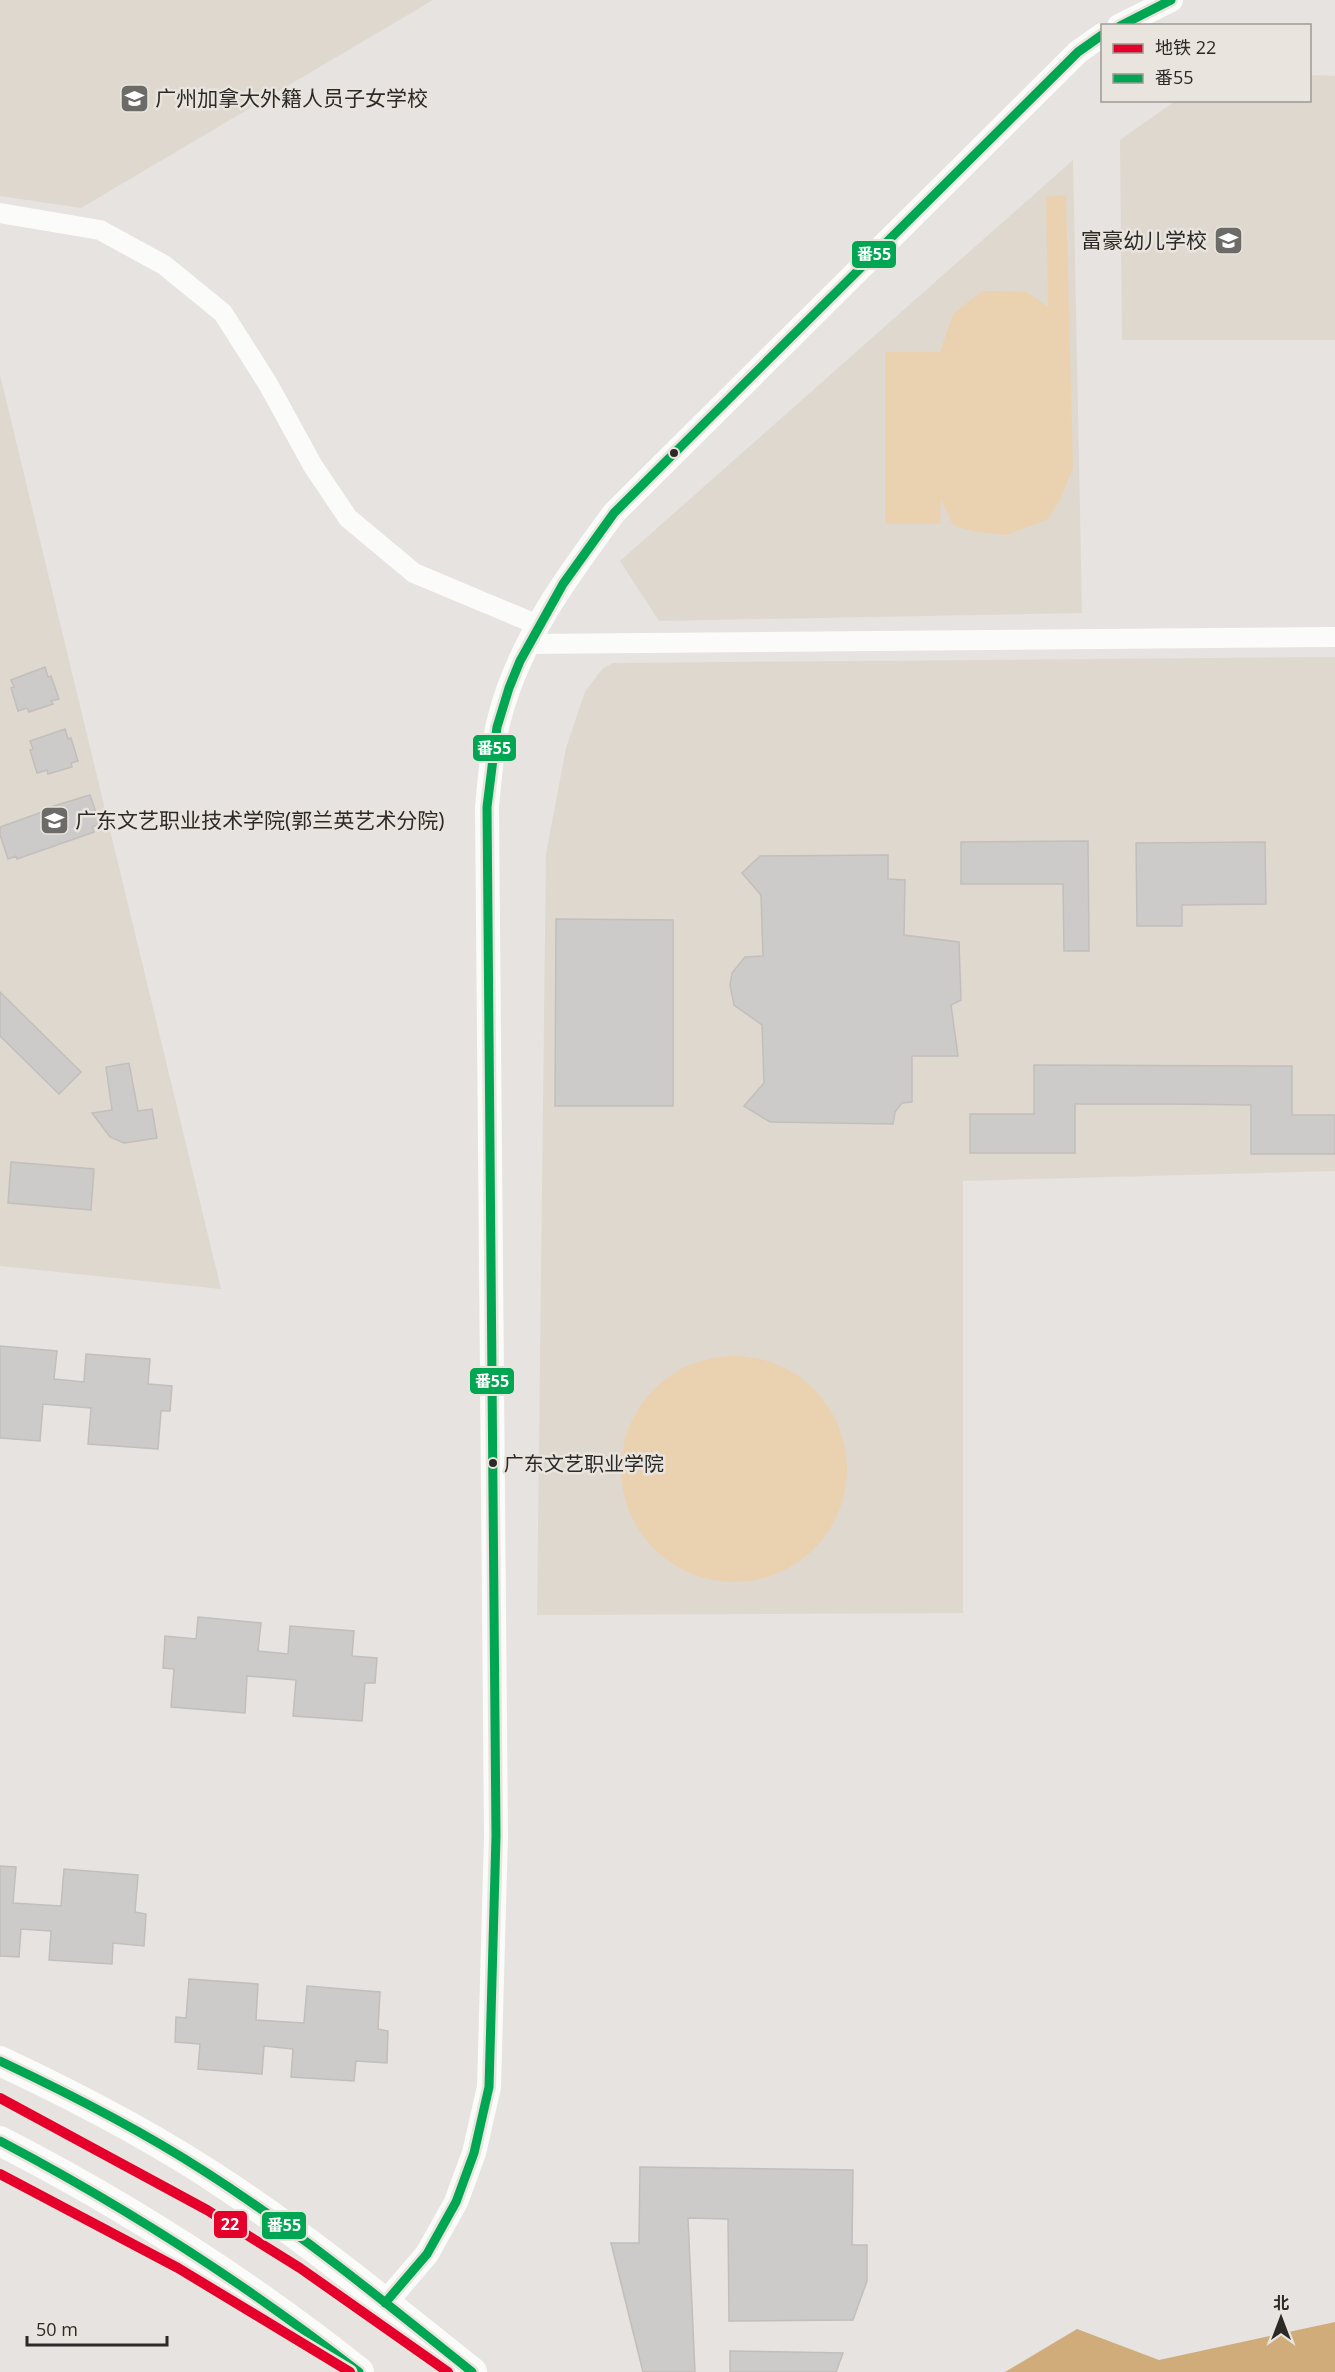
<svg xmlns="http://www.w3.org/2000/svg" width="1335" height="2372" viewBox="0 0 1335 2372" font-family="'Open Sans','Noto Sans SC',sans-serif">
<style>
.built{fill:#ded8cf}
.green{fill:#ead2b1}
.water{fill:#d0ac7a}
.building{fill:#cdcbc9;stroke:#c1bebc;stroke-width:1.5}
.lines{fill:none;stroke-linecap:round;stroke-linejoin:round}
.minor{stroke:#fbfbfa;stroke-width:20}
.tertiary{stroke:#fbfbfa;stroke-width:24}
.primary{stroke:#fbfbfa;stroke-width:30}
.bus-1-casing{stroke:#e9e4dd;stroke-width:14}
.bus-1{stroke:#00a651;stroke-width:9}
.metro-1-casing{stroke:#e9e4dd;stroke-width:15}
.metro-1{stroke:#e4002b;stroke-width:10}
.bus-dot{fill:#2c2a28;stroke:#e9e4dd;stroke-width:2}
.labels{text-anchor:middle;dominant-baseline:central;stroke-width:5;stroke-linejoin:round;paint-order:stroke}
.bus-label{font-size:20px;fill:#2c2a28;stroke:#e9e4dd;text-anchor:start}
.poi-label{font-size:21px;fill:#2c2a28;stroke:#e9e4dd;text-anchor:start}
.line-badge{stroke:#e9e4dd;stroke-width:2}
.badge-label{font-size:16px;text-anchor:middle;font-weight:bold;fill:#fff}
</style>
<rect width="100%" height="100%" fill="#e6e3e0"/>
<!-- built -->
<path class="built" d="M0 0H433L81 208 0 196Z
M1310 75 1335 76V340H1122L1120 140 1175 101 1310 100Z
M1073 160 1082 613 659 621 620 561Z
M0 375 221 1289 0 1266Z
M1335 657V1171L963 1181V1613L537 1615 546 854 566 748 585 692 602 669 613 663Z"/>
<!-- green -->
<path class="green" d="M1066 195 1073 468 1059 502 1047 520 1006 535 972 531 953 525 941 500 940 524H885V352H940L953 314 982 291 1027 292 1048 307 1046 197Z
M621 1469a113 113 0 1 1 226 0a113 113 0 1 1-226 0Z"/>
<!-- water -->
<path class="water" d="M1335 2322V2372H1005L1077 2329 1159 2360Z"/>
<!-- building -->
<path class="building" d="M45 667 48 677 51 676 59 699 51 701 53 704 29 712 27 708 18 711 11 688 14 687 11 680Z
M65 729 68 739 71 738 78 761 71 763 72 767 48 774 47 770 37 773 30 750 33 749 30 741Z
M90 795 100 824 92 827 94 832 17 859 16 856 8 859 0 835V827L45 811 44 809Z
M1088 841 1089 951H1064L1063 884H961V842Z
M1265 842 1266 904 1182 905V926H1137L1136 843Z
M888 855V879L905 880 904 935 959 942 961 1000 951 1005 958 1056H912V1102L902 1103 895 1112 893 1124 770 1122 744 1106 764 1083 762 1025 734 1005 730 985 732 973 745 957 763 956 761 895 742 873 760 856Z
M556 919 673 920V1106H555Z
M0 992 81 1072 59 1094 0 1036Z
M129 1063 138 1111 152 1109 157 1138 124 1143 110 1137 92 1113 112 1110 106 1067Z
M1034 1065 1292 1066V1115H1335V1154H1251V1105L1172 1104H1075V1153H970V1114H1034Z
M11 1162 94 1169 91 1210 8 1203Z
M0 1346 57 1351 54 1379 84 1382 86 1354 150 1359 148 1384 172 1386 170 1411H161L158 1449 88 1444 91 1408 43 1404 40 1441 0 1438Z
M198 1617 261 1623 258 1651 288 1654 290 1626 354 1631 352 1656 377 1658 375 1683H365L362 1721 293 1716 296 1680 247 1676 245 1713 171 1707 174 1669 163 1668 165 1636 196 1639Z
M0 1866 16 1867 13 1903 61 1906 64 1869 138 1875 135 1912 146 1914 144 1946 113 1943 112 1964 49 1960 51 1931 21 1929 19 1957 0 1956Z
M189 1979 258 1984 256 2020 304 2023 307 1986 380 1992 378 2029 388 2031 387 2063 356 2061 354 2081 291 2077 293 2049 264 2046 262 2074 198 2069 200 2044 175 2042 176 2017 186 2018Z
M640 2167 853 2170 852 2245H867V2281L853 2320 729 2321 728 2219 688 2218 695 2372H643L611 2243H639Z
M730 2351 843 2353 836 2372H730Z"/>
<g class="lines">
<!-- minor -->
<path class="minor" d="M0 213 100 230 164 265 223 313 268 384 313 466 348 518 414 573 538 625
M526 644 1335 637"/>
<!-- tertiary -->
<path class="tertiary" d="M1119 26 1171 0
M385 2303 427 2254 456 2202 474 2153 489 2087 496 1836 487 807C490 777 492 746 500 716 520 640 568 575 614 513L1078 52 1102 35"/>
<!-- primary -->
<path class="primary" d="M0 2061C79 2098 158 2139 230 2188 314 2244 393 2309 472 2372
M0 2141C127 2206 247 2283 359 2372"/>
<defs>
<path id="bus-1" d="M1120 26 1171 0
M0 2061C70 2094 139 2129 204 2171 298 2231 385 2302 472 2372
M0 2141C127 2208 246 2284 359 2372
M385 2303 427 2254 456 2202 474 2153 489 2087 496 1836 487 807 497 727 509 688 520 661 563 584 614 513 1078 52 1102 35"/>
</defs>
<!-- bus-1 casing -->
<use href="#bus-1" class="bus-1-casing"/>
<!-- bus-1 -->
<use href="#bus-1" class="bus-1"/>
<defs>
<path id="metro-1" d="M0 2098 207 2210 300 2268 448 2372
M0 2174 178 2268 350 2372"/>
</defs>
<!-- metro-1 casing -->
<use href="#metro-1" class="metro-1-casing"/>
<!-- metro-1 -->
<use href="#metro-1" class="metro-1"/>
</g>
<!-- icons -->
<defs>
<symbol id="school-square" viewBox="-11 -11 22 22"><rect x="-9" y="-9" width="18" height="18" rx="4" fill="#6d6b68" stroke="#e9e4dd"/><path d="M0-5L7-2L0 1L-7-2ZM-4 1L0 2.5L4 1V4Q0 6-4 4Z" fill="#fff"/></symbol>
<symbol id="university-square" viewBox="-11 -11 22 22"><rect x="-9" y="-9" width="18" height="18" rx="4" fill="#6d6b68" stroke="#e9e4dd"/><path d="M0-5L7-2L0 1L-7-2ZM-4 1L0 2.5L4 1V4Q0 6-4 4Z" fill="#fff"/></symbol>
</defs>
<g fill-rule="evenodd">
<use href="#school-square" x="118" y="82" width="33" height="33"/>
<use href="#school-square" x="1212" y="224" width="33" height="33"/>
<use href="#university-square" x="38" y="804" width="33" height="33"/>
</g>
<!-- markers -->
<g class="bus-dot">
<circle cx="674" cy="453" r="5"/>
<circle cx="493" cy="1463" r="5"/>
</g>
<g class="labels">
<!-- bus labels -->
<g class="bus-label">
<text x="504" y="1463">广东文艺职业学院</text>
</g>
<!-- poi labels -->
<g class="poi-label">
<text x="155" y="98">广州加拿大外籍人员子女学校</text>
<text x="1207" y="240" text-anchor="end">富豪幼儿学校</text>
<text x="75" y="820">广东文艺职业技术学院(郭兰英艺术分院)</text>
</g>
</g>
<g class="line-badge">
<rect x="851" y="240" width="46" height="29" rx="6" fill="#00a651"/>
<rect x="472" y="734" width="45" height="28" rx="6" fill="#00a651"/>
<rect x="469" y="1367" width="46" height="28" rx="6" fill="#00a651"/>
<rect x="213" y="2210" width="35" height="29" rx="6" fill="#e4002b"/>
<rect x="261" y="2211" width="46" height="29" rx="6" fill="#00a651"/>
</g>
<g class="badge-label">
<text x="874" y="260">番55</text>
<text x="494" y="754">番55</text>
<text x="492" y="1387">番55</text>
<text x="230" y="2230">22</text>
<text x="284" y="2231">番55</text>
</g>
<!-- legend -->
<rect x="1101" y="24" width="210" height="78" fill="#e9e4dd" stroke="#9d9a95" stroke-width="1.5"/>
<rect x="1113" y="44" width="30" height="9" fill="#e4002b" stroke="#9d9a95" stroke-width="1.5"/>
<text x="1155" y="54" font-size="18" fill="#2c2a28">地铁 22</text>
<rect x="1113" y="74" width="30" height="9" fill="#00a651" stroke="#9d9a95" stroke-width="1.5"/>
<text x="1155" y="84" font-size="18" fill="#2c2a28">番55</text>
<!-- north arrow -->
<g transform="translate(1281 2318)" stroke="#e9e4dd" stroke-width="4.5" paint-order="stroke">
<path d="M0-4.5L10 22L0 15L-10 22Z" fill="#2c2a28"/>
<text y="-9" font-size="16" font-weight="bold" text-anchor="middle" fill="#2c2a28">北</text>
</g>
<!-- scale -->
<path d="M27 2336v9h140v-9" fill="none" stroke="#2c2a28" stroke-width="3"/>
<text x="36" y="2336" font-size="18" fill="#2c2a28" stroke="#e9e4dd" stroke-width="4.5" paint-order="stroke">50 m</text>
</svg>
